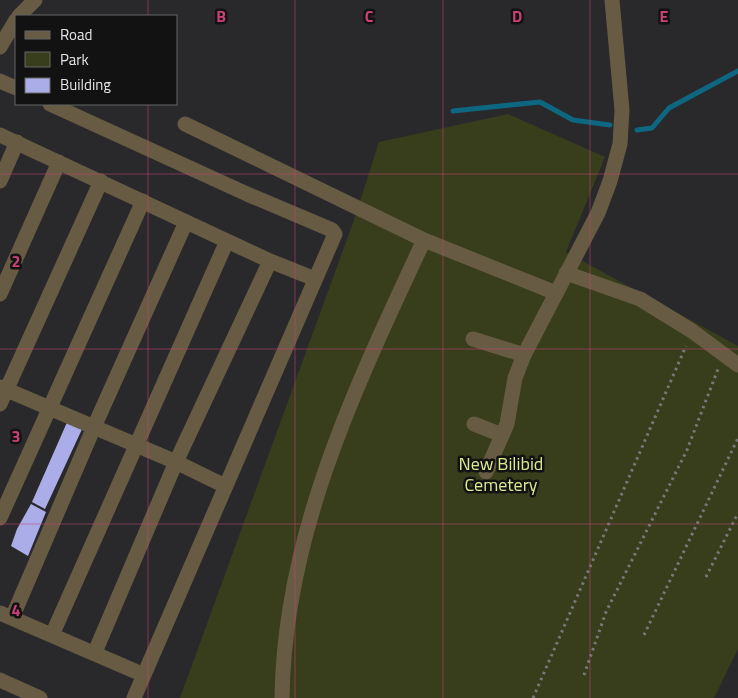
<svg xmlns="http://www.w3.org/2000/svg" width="738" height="698" viewBox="0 0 738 698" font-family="'Titillium Web',sans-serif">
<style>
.green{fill:#383e1b}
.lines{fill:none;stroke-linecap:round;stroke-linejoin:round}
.stream{stroke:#0d6780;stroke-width:5}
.building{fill:#abade9}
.path{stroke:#78787a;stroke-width:3;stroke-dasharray:2.5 4;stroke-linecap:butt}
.minor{stroke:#675b43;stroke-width:15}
.grid{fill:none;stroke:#c94177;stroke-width:1;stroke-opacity:0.55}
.labels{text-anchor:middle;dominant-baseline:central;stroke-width:5;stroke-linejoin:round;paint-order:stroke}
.park-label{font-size:18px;fill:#dcec92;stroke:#121213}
.grid-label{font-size:16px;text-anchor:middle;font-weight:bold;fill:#c94177;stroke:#121213;stroke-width:5;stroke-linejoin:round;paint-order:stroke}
</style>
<rect width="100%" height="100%" fill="#29292b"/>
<!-- green -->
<path class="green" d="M508 114 605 157 566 252 738 346V649L714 698H180L354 220 379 142Z"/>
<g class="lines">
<!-- stream -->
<path class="stream" d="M453 111 540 102 573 120 610 125
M637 130 652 128 669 108 738 71"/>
</g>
<!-- building -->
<path class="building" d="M68 420 83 427 45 509 32 502Z
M31 504 46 512 28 556 11 546 17 529Z"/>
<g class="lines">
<!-- path -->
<path class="path" d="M706 577 738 513
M644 635 738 438
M584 675 606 612 687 450 718 369
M533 698 686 346"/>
<!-- minor -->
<path class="minor" d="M19 16 35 0
M0 47 16 20
M0 81 16 88
M50 104 247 194 332 230 335 234 134 698
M185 124 424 240 556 293
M0 135 270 261 315 279
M0 181 17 142
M566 273 640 299 692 331 738 365
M0 294 59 162
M473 339 524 355
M0 387 176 462 225 486
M0 404 101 181
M474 424 502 435
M486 472 507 424 515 378 524 355 598 213 610 181 620 144 622 110 612 0
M0 518 143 201
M0 613 144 675
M12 618 94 427 186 222
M52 635 227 241
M95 652 176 462 270 261
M0 680 40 698
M282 698C284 534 356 386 424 240"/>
</g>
<!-- grid -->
<path class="grid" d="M148 0V16M295 0V698M443 0V698M590 0V698M148 104V698M0 174H738M0 349H738M0 524H738"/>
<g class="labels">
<!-- park labels -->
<g class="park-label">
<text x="501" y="463">New Bilibid<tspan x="501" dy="21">Cemetery</tspan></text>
</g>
</g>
<g class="grid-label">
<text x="221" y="22">B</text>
<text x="369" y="22">C</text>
<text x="517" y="22">D</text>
<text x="664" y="22">E</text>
<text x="16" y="267">2</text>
<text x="16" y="442">3</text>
<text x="16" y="616">4</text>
</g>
<!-- legend -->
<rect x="15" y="15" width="162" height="90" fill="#121213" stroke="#666667"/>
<rect x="25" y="31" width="25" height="8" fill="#675b43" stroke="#666667"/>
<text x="60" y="40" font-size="15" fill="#e4e4e6">Road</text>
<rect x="25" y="52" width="25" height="15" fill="#383e1b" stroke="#666667"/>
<text x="60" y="65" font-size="15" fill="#e4e4e6">Park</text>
<rect x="25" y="78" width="25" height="15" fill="#abade9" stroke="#666667"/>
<text x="60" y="90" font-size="15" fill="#e4e4e6">Building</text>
</svg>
